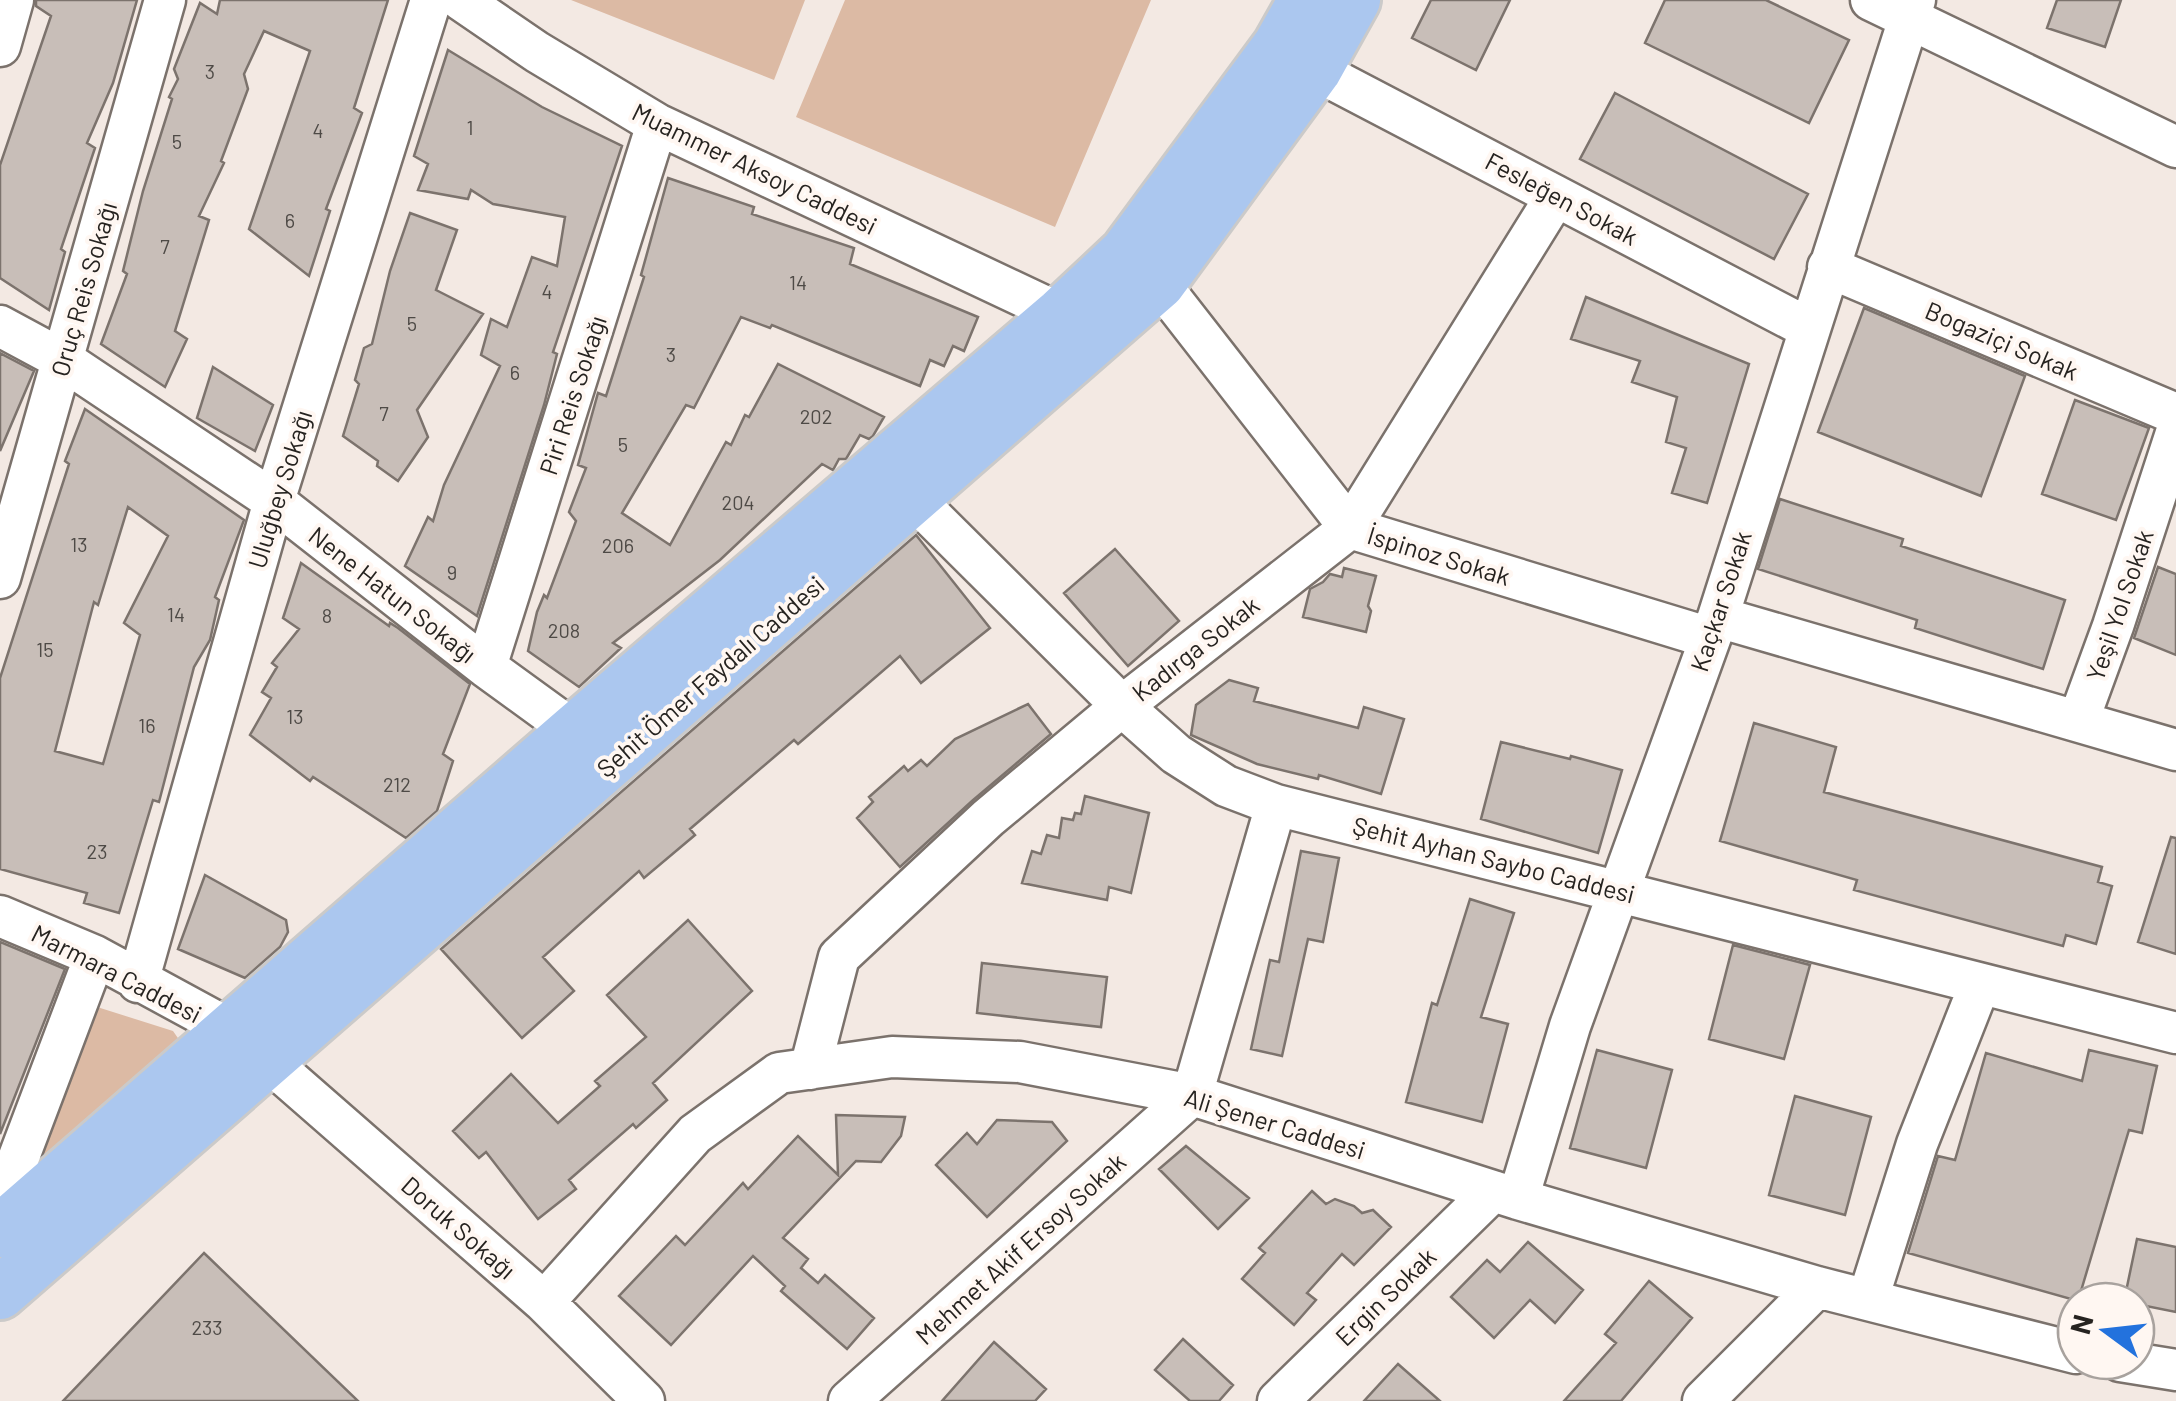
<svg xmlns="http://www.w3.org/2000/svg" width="2176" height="1401" viewBox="0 0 2176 1401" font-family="Barlow,sans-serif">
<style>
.green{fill:#dcbaa4}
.building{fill:#c8beb8;stroke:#7c736d;stroke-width:2.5;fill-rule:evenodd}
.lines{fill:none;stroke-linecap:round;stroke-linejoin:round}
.minor-casing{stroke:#7b726c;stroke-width:45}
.major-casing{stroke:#cbcac9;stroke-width:58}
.minor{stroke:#fff;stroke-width:40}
.major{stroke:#abc7ef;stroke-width:52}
.labels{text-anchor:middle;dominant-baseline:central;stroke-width:8;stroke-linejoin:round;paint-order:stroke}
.number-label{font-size:20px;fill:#4e4a46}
.street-label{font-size:25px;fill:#262320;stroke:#fff7f2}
</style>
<rect width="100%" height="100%" fill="#f3e9e3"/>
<!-- green -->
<path class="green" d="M571 0H805L774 80Z
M845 0H1151L1055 227 796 117Z
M94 1006 173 1031 180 1041 27 1186Z"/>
<!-- building -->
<path class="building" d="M36 0H137L113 83 87 143 95 148 61 249 65 252 49 310 0 278V165L51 16 36 6Z
M220 0H388L354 108 362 113 326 209 330 211 309 276 249 229 310 51 264 31 244 74 248 89 221 161 224 163 199 216 209 220 175 331 187 339 165 387 101 344 127 274 123 271 143 191 172 99 169 97 178 79 174 69 200 3 217 14Z
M1431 0H1510L1476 70 1412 38Z
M1665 0H1766L1849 40 1809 123 1645 43Z
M2057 0H2121L2105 47 2047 28Z
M448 50 542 107 622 146 553 352 557 354 544 405 477 616 405 566 428 517 433 521 444 485 500 366 481 355 491 319 507 327 532 257 557 266 565 217 493 204 471 190 468 199 418 190 428 164 414 156Z
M1615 93 1808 194 1774 259 1580 159Z
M668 178 754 207 752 214 854 248 850 264 978 317 964 351 953 346 944 366 930 360 920 386 772 325 770 328 741 317 694 408 686 405 622 513 670 545 726 442 731 445 745 415 749 417 778 364 884 417 873 436 869 439 860 435 846 459H839L833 470 822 464 720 560 613 643 621 648 579 687 528 651 537 612 544 595 547 598 576 521 569 512 586 468 578 465 598 393 606 396 644 277 641 275Z
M410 213 457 230 436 290 483 314 417 410 428 437 398 481 377 466 378 461 343 436 359 384 355 380 364 348 372 344 390 271Z
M1586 297 1749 364 1707 503 1672 493 1686 448 1666 442 1677 397 1632 382 1640 361 1571 339Z
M1864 308 2025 376 1981 496 1818 432Z
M0 353 34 371 0 451Z
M213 367 273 405 255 451 197 418Z
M2075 400 2149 428 2116 520 2042 494Z
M85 409 244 520 215 597 219 600 210 640 194 667 159 802 153 800 119 913 84 903 87 893 0 869V678L69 464 65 461ZM128 507 168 536 124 623 140 635 103 764 55 751 94 602 98 605Z
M1780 499 1903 539 1901 546 2065 600 2043 669 1915 628 1917 620 1758 569Z
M916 535 990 628 921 683 900 656 798 744 794 740 690 829 695 835 644 878 639 871 543 957 574 991 522 1038 441 949Z
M1115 549 1179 621 1128 666 1064 593Z
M301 563 389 626 390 623 398 628 470 684 443 754 453 761 437 811 406 838 313 777 310 781 250 735 271 698 262 692 277 667 272 663 299 629 283 618Z
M2158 567 2176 574V655L2134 638Z
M1344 568 1376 576 1368 606 1371 611 1366 632 1303 617 1310 589 1323 582 1330 574 1342 577Z
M1229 680 1258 688 1254 701 1358 728 1364 707 1404 719 1381 794 1319 775 1318 779 1257 764 1191 735 1196 705Z
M1028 704 1051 734 972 801 900 867 857 818 873 802 869 797 904 766 908 771 921 760 927 766 955 739Z
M1754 723 1836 747 1824 792 2102 867 2098 882 2112 886 2096 944 2066 935 2063 946 1854 890 1857 880 1720 841Z
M1501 742 1570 759 1571 756 1622 770 1598 853 1481 819Z
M1085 796 1149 813 1131 893 1109 887 1107 900 1022 883 1032 851 1041 854 1047 835 1059 838 1062 818 1073 820 1075 813 1081 814Z
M2171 837 2176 838V954L2138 942Z
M1301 851 1339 858 1323 942 1308 939 1282 1056 1251 1049 1270 960 1279 962Z
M205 875 286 920 288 932 280 947 245 978 178 949Z
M1470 899 1514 913 1481 1017 1508 1024 1482 1122 1406 1102 1432 1003 1437 1005Z
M688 920 752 991 653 1083 667 1100 636 1128 633 1124 569 1180 576 1189 538 1219 486 1152 479 1158 453 1131 511 1074 558 1123 600 1086 595 1081 646 1037 607 995Z
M0 942 65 969 0 1134Z
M1733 945 1810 965 1784 1059 1709 1039Z
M982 963 1107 977 1101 1027 977 1013Z
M1597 1050 1672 1070 1646 1168 1570 1148Z
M2089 1050 2157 1066 2142 1133 2129 1130 2078 1301 1908 1253 1938 1156 1955 1160 1986 1053 2082 1081Z
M1795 1096 1871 1117 1845 1215 1769 1195Z
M836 1115 905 1117 901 1136 881 1162 856 1161 783 1238 808 1259 801 1268 818 1283 825 1275 874 1318 847 1349 781 1291 785 1286 753 1256 671 1345 619 1296 676 1236 685 1245 743 1183 748 1189 798 1136 838 1175Z
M997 1120 1052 1122 1067 1141 987 1217 936 1165 967 1133 977 1144Z
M1186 1146 1249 1198 1218 1229 1159 1169Z
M1312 1191 1326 1204 1335 1199 1354 1206 1362 1213 1373 1210 1391 1227 1354 1265 1342 1254 1307 1293 1316 1300 1294 1325 1242 1279 1265 1253 1259 1248Z
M2137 1239 2176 1247V1312L2136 1304V1301H2124Z
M1528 1242 1583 1290 1555 1323 1530 1300 1494 1338 1451 1297 1487 1260 1500 1272Z
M204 1253 358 1401H63Z
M1649 1281 1692 1318 1621 1401H1564L1616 1343 1605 1334Z
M1183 1339 1233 1385 1219 1401H1190L1155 1370Z
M994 1342 1046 1389 1035 1401H942Z
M1398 1364 1440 1401H1364Z"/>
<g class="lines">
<defs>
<path id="minor" d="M461 0 537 52 657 124 1061 314
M1871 0 2176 147
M0 46 13 0
M1315 70 1808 328
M1828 267 2176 414
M1159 283 1350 528 1710 638
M0 326 63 360 274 501 486 667 574 731
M914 499 1122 706 1176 754 1226 786 1276 805 2176 1033
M0 578 165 0
M1718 617 2176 750
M486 667 657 124
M2079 719 2113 626 2176 433
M0 916 95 956 233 1031
M138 982 274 501 431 0
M267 1060 544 1302 644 1401
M810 1069 839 957 988 818 1122 706 1350 528 1556 196
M1518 1199 1570 1026 1718 617 1915 0
M0 1207 95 956
M1868 1299 1917 1144 1980 984
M544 1302 695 1134 779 1073 892 1057 1020 1062 1192 1095 1518 1199 1817 1287 2076 1353
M2120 1361 2176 1370
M849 1401 1192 1095 1276 805
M1278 1401 1493 1191
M1703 1401 1817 1287"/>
<path id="major" d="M0 1231 574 731 1061 314 1126 253 1279 46 1305 0
M0 1293 1159 283 1315 70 1354 0"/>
</defs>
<!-- minor casing -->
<use href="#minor" class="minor-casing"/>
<!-- major casing -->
<use href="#major" class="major-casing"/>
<!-- minor -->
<use href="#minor" class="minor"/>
<!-- major -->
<use href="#major" class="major"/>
</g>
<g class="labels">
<!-- number labels -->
<g class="number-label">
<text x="210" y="71">3</text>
<text x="470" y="127">1</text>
<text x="318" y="130">4</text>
<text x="177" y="141">5</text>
<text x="290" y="220">6</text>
<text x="165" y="246">7</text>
<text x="798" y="282">14</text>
<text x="547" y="291">4</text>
<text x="412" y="323">5</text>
<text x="671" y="354">3</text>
<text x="515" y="372">6</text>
<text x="384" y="413">7</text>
<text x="816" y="416">202</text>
<text x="623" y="444">5</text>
<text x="738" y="502">204</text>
<text x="79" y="544">13</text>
<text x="618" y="545">206</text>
<text x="452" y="572">9</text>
<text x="176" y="614">14</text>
<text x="327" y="615">8</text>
<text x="564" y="630">208</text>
<text x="45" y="649">15</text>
<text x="295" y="716">13</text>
<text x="147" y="725">16</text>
<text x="397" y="784">212</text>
<text x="97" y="851">23</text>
<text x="207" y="1327">233</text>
</g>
<!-- street labels -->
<g class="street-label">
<text transform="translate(755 168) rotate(26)">Muammer Aksoy Caddesi</text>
<text transform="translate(1562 198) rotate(28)">Fesleğen Sokak</text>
<text transform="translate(83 289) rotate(-74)">Oruç Reis Sokağı</text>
<text transform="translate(2002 340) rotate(23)">Bogaziçi Sokak</text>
<text transform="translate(572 395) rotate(-72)">Piri Reis Sokağı</text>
<text transform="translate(279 489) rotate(-73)">Uluğbey Sokağı</text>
<text transform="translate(1439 555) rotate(17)">İspinoz Sokak</text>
<text transform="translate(393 594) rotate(38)">Nene Hatun Sokağı</text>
<text transform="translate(1720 601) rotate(-72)">Kaçkar Sokak</text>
<text transform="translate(2119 605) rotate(-71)">Yeşil Yol Sokak</text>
<text transform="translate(1195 648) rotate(-38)">Kadırga Sokak</text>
<text transform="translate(710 676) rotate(-41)">Şehit Ömer Faydalı Caddesi</text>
<text transform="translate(1494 859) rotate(14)">Şehit Ayhan Saybo Caddesi</text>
<text transform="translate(117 973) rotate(27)">Marmara Caddesi</text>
<text transform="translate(1275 1123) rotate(17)">Ali Şener Caddesi</text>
<text transform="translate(459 1227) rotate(41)">Doruk Sokağı</text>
<text transform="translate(1020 1248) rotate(-42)">Mehmet Akif Ersoy Sokak</text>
<text transform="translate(1385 1296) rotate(-44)">Ergin Sokak</text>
</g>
</g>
<!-- north arrow -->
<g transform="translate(2106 1331) rotate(285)"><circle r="48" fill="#fff7f2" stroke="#a8a29e" stroke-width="2.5"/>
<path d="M0-8L18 38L0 25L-18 38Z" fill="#2372dd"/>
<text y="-15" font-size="28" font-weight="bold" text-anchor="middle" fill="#262320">N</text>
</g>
</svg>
